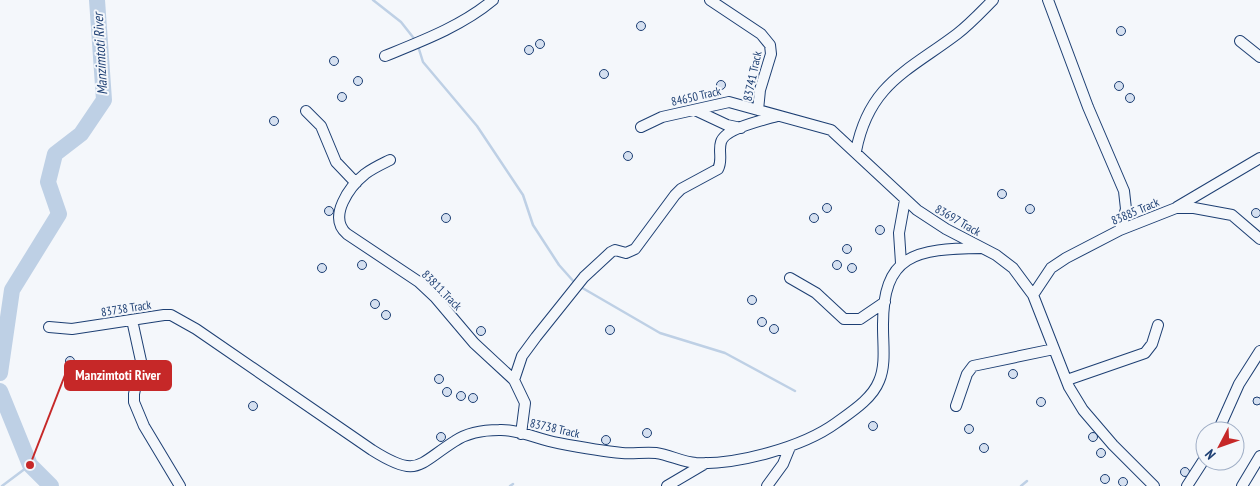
<svg xmlns="http://www.w3.org/2000/svg" width="1260" height="486" viewBox="0 0 1260 486" font-family="'PT Sans Narrow',sans-serif">
<style>
.lines{fill:none;stroke-linecap:round;stroke-linejoin:round}
.stream{stroke:#bed0e5;stroke-width:2.5}
.river{stroke:#bed0e5;stroke-width:16}
.building{fill:#d5e0f0;stroke:#1d3f73}
.minor-casing{stroke:#1d3f73;stroke-width:12}
.minor{stroke:#f4f7fb;stroke-width:10}
.labels{text-anchor:middle;dominant-baseline:central;stroke-width:4;stroke-linejoin:round;paint-order:stroke}
.street-label{font-size:12px;fill:#1d3f73;stroke:#f4f7fb}
.water-label{font-size:14px;font-style:italic;fill:#1d3f73;stroke:#f4f7fb}
.leader{fill:none;stroke:#c62828;stroke-width:2}
.callout-dot{fill:#c62828;stroke:#f4f7fb;stroke-width:2}
.callout{fill:#c62828;stroke:#c62828;stroke-width:2}
.callout-label{font-size:14px;text-anchor:middle;font-weight:bold;fill:#fff}
</style>
<rect width="100%" height="100%" fill="#f4f7fb"/>
<g class="lines">
<!-- stream -->
<path class="stream" d="M373 0 401 22 416 41
M418 46 423 62 477 126 523 195 533 225 559 265 575 283
M579 286 660 333 725 353 795 391
M0 345H4
M2 486 30 465
M510 486 513 484
M1021 486 1027 481"/>
<!-- river -->
<path class="river" d="M0 373 12 290 59 214 48 182 55 154 81 134 104 100 97 0
M0 391 30 465 51 486"/>
</g>
<!-- building -->
<path class="building" d="M636.5 26a4.5 4.5 0 1 1 9 0a4.5 4.5 0 1 1-9 0Z
M1116.5 31a4.5 4.5 0 1 1 9 0a4.5 4.5 0 1 1-9 0Z
M535.5 44a4.5 4.5 0 1 1 9 0a4.5 4.5 0 1 1-9 0Z
M524.5 50a4.5 4.5 0 1 1 9 0a4.5 4.5 0 1 1-9 0Z
M329.5 61a4.5 4.5 0 1 1 9 0a4.5 4.5 0 1 1-9 0Z
M599.5 74a4.5 4.5 0 1 1 9 0a4.5 4.5 0 1 1-9 0Z
M353.5 81a4.5 4.5 0 1 1 9 0a4.5 4.5 0 1 1-9 0Z
M716.5 85a4.5 4.5 0 1 1 9 0a4.5 4.5 0 1 1-9 0Z
M1114.5 86a4.5 4.5 0 1 1 9 0a4.5 4.5 0 1 1-9 0Z
M337.5 97a4.5 4.5 0 1 1 9 0a4.5 4.5 0 1 1-9 0Z
M1125.5 98a4.5 4.5 0 1 1 9 0a4.5 4.5 0 1 1-9 0Z
M269.5 121a4.5 4.5 0 1 1 9 0a4.5 4.5 0 1 1-9 0Z
M623.5 156a4.5 4.5 0 1 1 9 0a4.5 4.5 0 1 1-9 0Z
M997.5 194a4.5 4.5 0 1 1 9 0a4.5 4.5 0 1 1-9 0Z
M822.5 208a4.5 4.5 0 1 1 9 0a4.5 4.5 0 1 1-9 0Z
M1025.5 209a4.5 4.5 0 1 1 9 0a4.5 4.5 0 1 1-9 0Z
M324.5 211a4.5 4.5 0 1 1 9 0a4.5 4.5 0 1 1-9 0Z
M1251.5 213a4.5 4.5 0 1 1 9 0a4.5 4.5 0 1 1-9 0Z
M441.5 218a4.5 4.5 0 1 1 9 0a4.5 4.5 0 1 1-9 0Z
M809.5 218a4.5 4.5 0 1 1 9 0a4.5 4.5 0 1 1-9 0Z
M875.5 230a4.5 4.5 0 1 1 9 0a4.5 4.5 0 1 1-9 0Z
M842.5 249a4.5 4.5 0 1 1 9 0a4.5 4.5 0 1 1-9 0Z
M832.5 265a4.5 4.5 0 1 1 9 0a4.5 4.5 0 1 1-9 0Z
M357.5 265a4.5 4.5 0 1 1 9 0a4.5 4.5 0 1 1-9 0Z
M847.5 268a4.5 4.5 0 1 1 9 0a4.5 4.5 0 1 1-9 0Z
M317.5 268a4.5 4.5 0 1 1 9 0a4.5 4.5 0 1 1-9 0Z
M747.5 300a4.5 4.5 0 1 1 9 0a4.5 4.5 0 1 1-9 0Z
M370.5 304a4.5 4.5 0 1 1 9 0a4.5 4.5 0 1 1-9 0Z
M381.5 315a4.5 4.5 0 1 1 9 0a4.5 4.5 0 1 1-9 0Z
M757.5 322a4.5 4.5 0 1 1 9 0a4.5 4.5 0 1 1-9 0Z
M769.5 329a4.5 4.5 0 1 1 9 0a4.5 4.5 0 1 1-9 0Z
M605.5 330a4.5 4.5 0 1 1 9 0a4.5 4.5 0 1 1-9 0Z
M476.5 331a4.5 4.5 0 1 1 9 0a4.5 4.5 0 1 1-9 0Z
M65.5 361a4.5 4.5 0 1 1 9 0a4.5 4.5 0 1 1-9 0Z
M1008.5 374a4.5 4.5 0 1 1 9 0a4.5 4.5 0 1 1-9 0Z
M434.5 379a4.5 4.5 0 1 1 9 0a4.5 4.5 0 1 1-9 0Z
M442.5 392a4.5 4.5 0 1 1 9 0a4.5 4.5 0 1 1-9 0Z
M456.5 396a4.5 4.5 0 1 1 9 0a4.5 4.5 0 1 1-9 0Z
M468.5 398a4.5 4.5 0 1 1 9 0a4.5 4.5 0 1 1-9 0Z
M1253 401a4 4 0 1 1 8 0a4 4 0 1 1-8 0Z
M1036.5 402a4.5 4.5 0 1 1 9 0a4.5 4.5 0 1 1-9 0Z
M248.5 406a4.5 4.5 0 1 1 9 0a4.5 4.5 0 1 1-9 0Z
M868.5 426a4.5 4.5 0 1 1 9 0a4.5 4.5 0 1 1-9 0Z
M964.5 429a4.5 4.5 0 1 1 9 0a4.5 4.5 0 1 1-9 0Z
M642.5 433a4.5 4.5 0 1 1 9 0a4.5 4.5 0 1 1-9 0Z
M436.5 437a4.5 4.5 0 1 1 9 0a4.5 4.5 0 1 1-9 0Z
M1088.5 437a4.5 4.5 0 1 1 9 0a4.5 4.5 0 1 1-9 0Z
M601.5 440a4.5 4.5 0 1 1 9 0a4.5 4.5 0 1 1-9 0Z
M979.5 448a4.5 4.5 0 1 1 9 0a4.5 4.5 0 1 1-9 0Z
M1096.5 453a4.5 4.5 0 1 1 9 0a4.5 4.5 0 1 1-9 0Z
M1180.5 472a4.5 4.5 0 1 1 9 0a4.5 4.5 0 1 1-9 0Z
M1100.5 479a4.5 4.5 0 1 1 9 0a4.5 4.5 0 1 1-9 0Z
M1118.5 482a4.5 4.5 0 1 1 9 0a4.5 4.5 0 1 1-9 0Z"/>
<g class="lines">
<defs>
<path id="minor" d="M710 0 761 34 770 45 771 54 760 90 758 110 831 130 917 210 946 229 996 255 1013 268 1033 295 1069 387 1083 410 1113 445 1154 486
M1048 0 1088 107 1124 191 1126 209 1120 230
M1240 41 1260 57
M385 56C422 41 462 26 493 0
M695 110 727 125 741 128
M306 111 321 126 336 162 356 183
M641 127 662 117 729 102 758 110
M856 151C869 84 908 71 957 34 970 24 981 12 993 0
M390 160C382 164 373 168 365 174 350 186 327 217 347 234L419 282 435 297 474 343 514 380 525 403 521 434
M1177 207 1260 158
M901 263 899 233 905 200
M790 278 816 293 844 319H860L885 302
M1033 295 1051 268 1066 258 1120 230 1176 208H1194L1232 215 1260 239
M132 320 141 361 134 394V402L144 426 180 486
M49 327 72 329 164 315H171L196 329 372 450C418 479 417 465 455 441 467 433 485 430 499 430 519 429 539 440 558 443 579 447 600 451 622 453 633 454 644 452 656 453 670 455 682 462 696 463 737 465 803 447 836 423 851 412 872 399 879 381 886 365 883 345 883 328 882 253 916 249 981 248
M514 380 522 356 536 337 584 277 611 252 615 250 626 253 635 249 675 195 681 189 718 169C723 160 718 151 721 142 725 128 764 120 777 116
M1067 380 1145 353 1152 344 1158 325
M956 406 967 374 973 366 1054 349
M1218 431 1239 384 1260 351
M667 486 706 463
M767 486 783 464 790 447
M1187 486 1205 458
M1242 486 1260 456"/>
</defs>
<!-- minor casing -->
<use href="#minor" class="minor-casing"/>
<!-- minor -->
<use href="#minor" class="minor"/>
</g>
<g class="labels">
<!-- street labels -->
<g class="street-label">
<text transform="translate(752 76) rotate(-78)">83741 Track</text>
<text transform="translate(696 96) rotate(-13)">84650 Track</text>
<text transform="translate(1135 211) rotate(-23)">83885 Track</text>
<text transform="translate(958 220) rotate(30)">83697 Track</text>
<text transform="translate(442 290) rotate(45)">83811 Track</text>
<text transform="translate(126 308) rotate(-9)">83738 Track</text>
<text transform="translate(555 428) rotate(13)">83738 Track</text>
</g>
<!-- water labels -->
<g class="water-label">
<text transform="translate(100 54) rotate(-93)">Manzimtoti River</text>
</g>
</g>
<!-- callouts -->
<path class="leader" d="M30 465L65 375"/>
<circle class="callout-dot" cx="30" cy="465" r="5"/>
<rect class="callout" x="65" y="361" width="106" height="29" rx="5"/>
<g class="callout-label">
<text x="118" y="380">Manzimtoti River</text>
</g>
<!-- north arrow -->
<g transform="translate(1220 446) rotate(229)"><circle r="24" fill="#f4f7fb" stroke="#9eadc5"/>
<path d="M0-4L9 19L0 12L-9 19Z" fill="#c62828"/>
<text y="-8" font-size="14" font-weight="bold" text-anchor="middle" fill="#1d3f73">N</text>
</g>
</svg>
